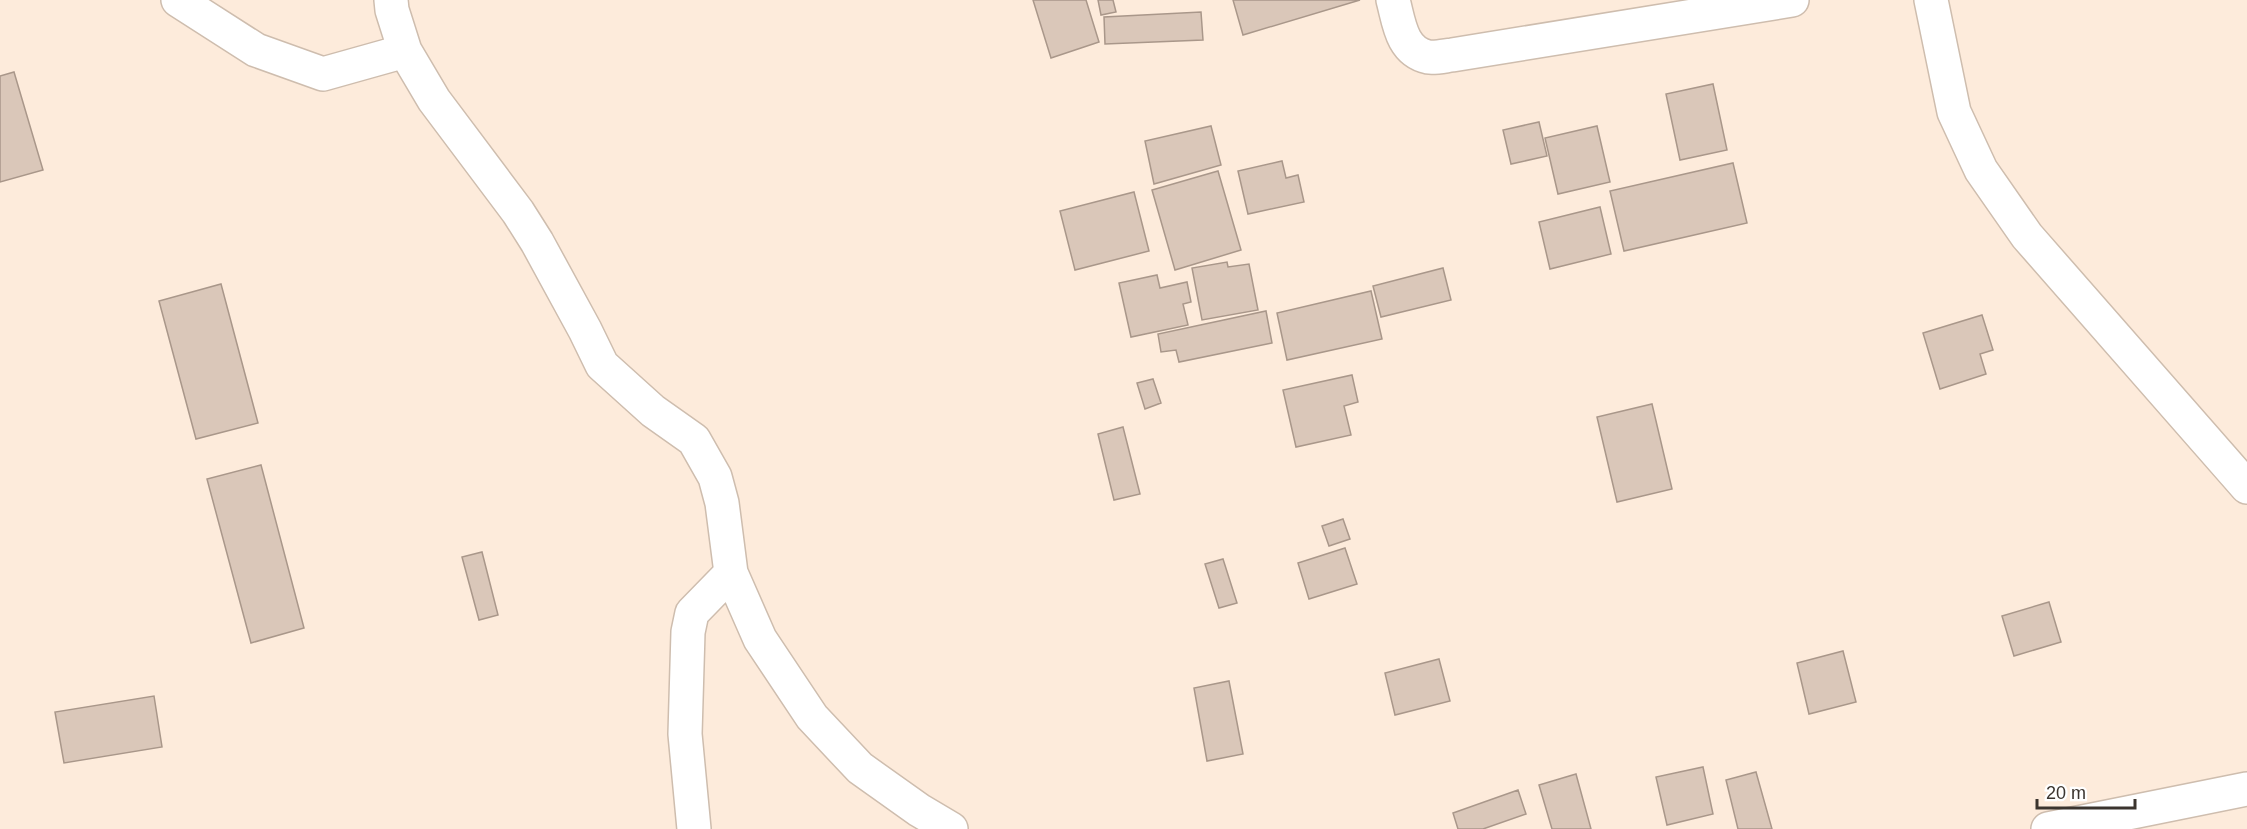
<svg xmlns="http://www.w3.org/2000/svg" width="2247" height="829" viewBox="0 0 2247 829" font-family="Helvetica,sans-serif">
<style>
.building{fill:#dac7b9;stroke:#a9978a;stroke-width:1.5}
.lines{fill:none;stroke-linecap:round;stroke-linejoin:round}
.minor-casing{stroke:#cebdae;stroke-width:36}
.minor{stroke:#fff;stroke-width:33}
</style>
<rect width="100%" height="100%" fill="#fdebdb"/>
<!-- building -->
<path class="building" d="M1033 0H1086L1099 42 1051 58Z
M1098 0H1113L1116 12 1101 15Z
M1233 0H1360L1243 35Z
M1201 12 1203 40 1105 44 1104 17Z
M14 72 43 170 0 182V76Z
M1713 84 1727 150 1680 160 1666 94Z
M1539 122 1547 156 1511 164 1503 130Z
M1211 126 1221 165 1154 184 1145 141Z
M1597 126 1610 182 1558 194 1545 138Z
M1282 161 1286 178 1298 175 1304 202 1248 214 1238 171Z
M1733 163 1747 223 1624 251 1610 191Z
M1218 171 1241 250 1175 270 1152 190Z
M1134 192 1149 251 1075 270 1060 211Z
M1600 207 1611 254 1550 269 1539 222Z
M1227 262 1228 267 1249 264 1258 310 1202 320 1192 268Z
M1443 268 1451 300 1381 317 1373 286Z
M1157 275 1160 288 1187 282 1191 302 1183 304 1188 325 1131 337 1119 283Z
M221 284 258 423 196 439 159 301Z
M1371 291 1382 339 1287 360 1277 313Z
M1266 311 1272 343 1179 362 1176 350 1161 352 1158 334Z
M1982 315 1993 350 1980 354 1986 374 1940 389 1923 333Z
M1352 375 1358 402 1344 406 1351 435 1296 447 1283 390Z
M1153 379 1161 403 1145 409 1137 383Z
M1652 404 1672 489 1617 502 1597 417Z
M1123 427 1140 494 1114 500 1098 434Z
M261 465 304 628 251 643 207 479Z
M1343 519 1350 539 1329 546 1322 526Z
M1345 548 1357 584 1309 599 1298 563Z
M482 552 498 615 479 620 462 557Z
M1223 559 1237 603 1219 608 1205 564Z
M2049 602 2061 642 2014 656 2002 616Z
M1843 651 1856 702 1809 714 1797 663Z
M1439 659 1450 701 1395 715 1385 673Z
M1229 681 1243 754 1207 761 1194 688Z
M154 696 162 747 64 763 55 712Z
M1703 767 1713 814 1667 825 1656 777Z
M1756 772 1772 829H1738L1726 780Z
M1576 774 1591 829H1552L1539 785Z
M1518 790 1526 814 1483 829H1458L1453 813Z"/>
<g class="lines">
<defs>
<path id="minor" d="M178 0 256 50 323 74 405 51
M391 0 392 10 405 51 434 100 518 212 537 242 585 330 602 365 653 411 694 440 715 477 722 503 731 573 760 639 812 717 860 768 919 810 951 829
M1393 0C1399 22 1401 51 1428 57 1435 58 1444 56 1452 55L1792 0
M1931 0 1954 112 1981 170 2027 236 2247 487
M694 829 685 734 688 632 692 613 731 573
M2048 829 2247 789"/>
</defs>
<!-- minor casing -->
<use href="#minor" class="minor-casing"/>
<!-- minor -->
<use href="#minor" class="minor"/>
</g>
<!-- scale -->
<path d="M2037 799v9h98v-9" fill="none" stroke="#3b342e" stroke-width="3"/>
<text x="2046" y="799" font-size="18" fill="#3b342e" stroke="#ffffff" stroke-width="4.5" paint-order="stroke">20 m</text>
</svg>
